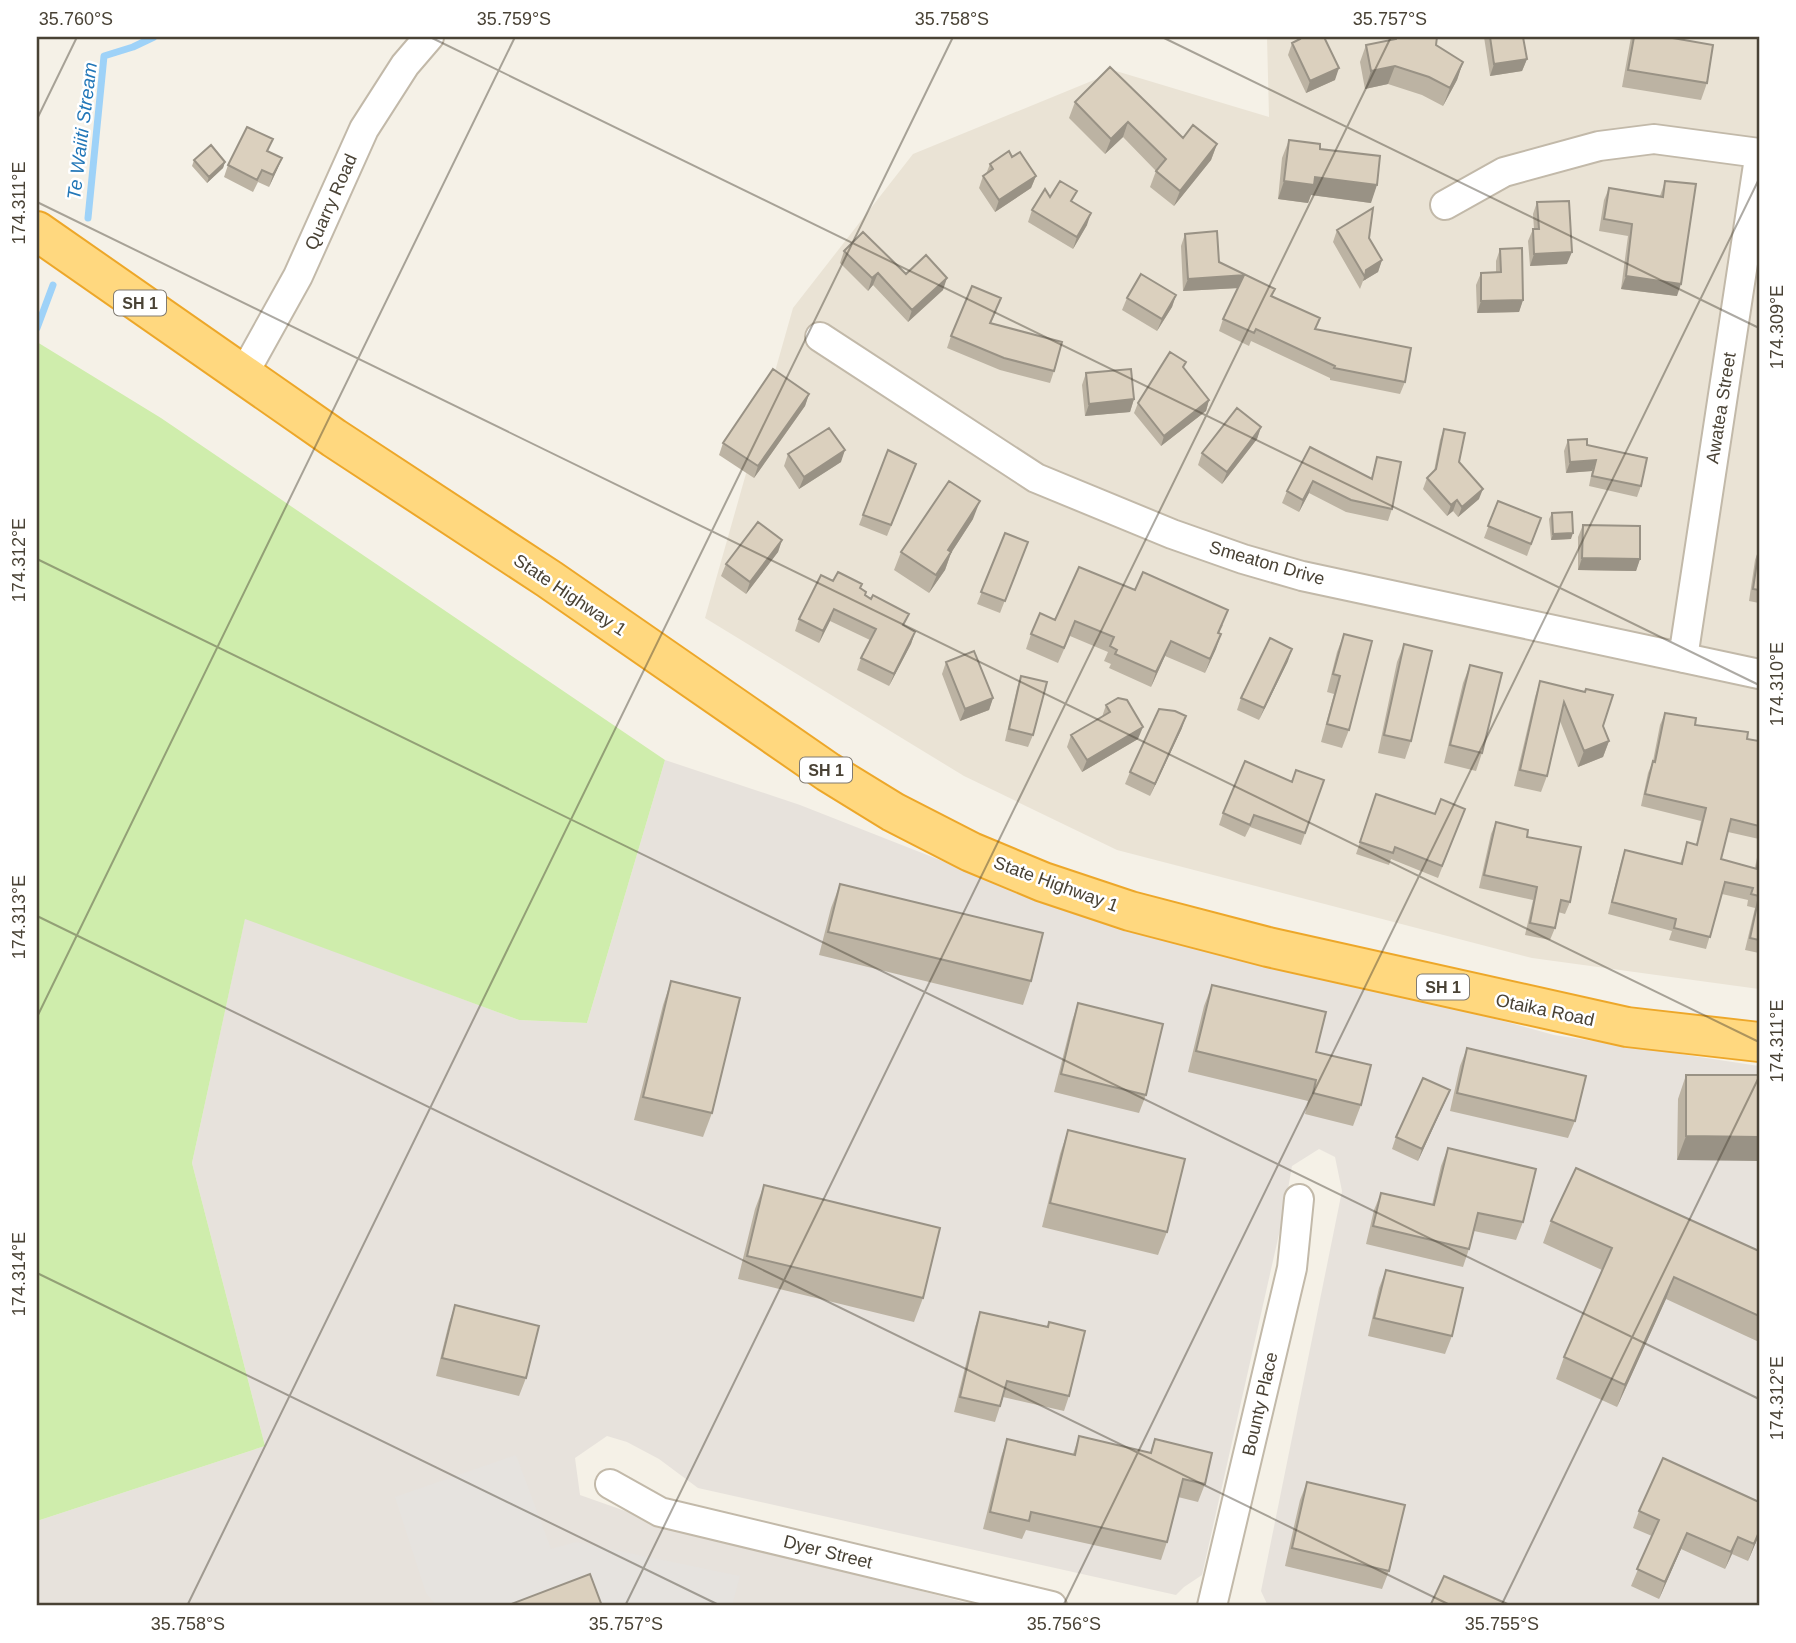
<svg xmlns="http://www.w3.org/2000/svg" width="1796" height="1643" viewBox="0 0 1796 1643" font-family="Arial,sans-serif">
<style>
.residential{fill:#eae3d5}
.industrial{fill:#e7e2dc}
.green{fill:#cfedac}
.parking{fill:#e6e3df}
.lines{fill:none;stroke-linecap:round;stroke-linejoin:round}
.stream{stroke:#9ed2f8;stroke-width:7}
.minor-casing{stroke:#c2b9a9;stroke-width:32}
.trunk-casing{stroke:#eda729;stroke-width:42}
.minor{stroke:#fff;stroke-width:28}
.trunk{stroke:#ffd87f;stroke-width:38}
.wall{fill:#bcb3a3}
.shaded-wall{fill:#999285}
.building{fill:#dbd0be;stroke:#999285;stroke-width:2}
.ticks{fill:none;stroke:#494235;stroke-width:2;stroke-opacity:0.45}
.labels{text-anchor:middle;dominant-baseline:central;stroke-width:5;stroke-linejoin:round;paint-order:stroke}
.shield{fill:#fff;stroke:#807b72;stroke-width:2}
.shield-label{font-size:16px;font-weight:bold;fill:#494235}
.street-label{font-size:18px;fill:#494235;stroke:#fff}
.water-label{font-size:19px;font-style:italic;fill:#2277b8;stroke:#fff}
.neatline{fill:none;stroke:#494235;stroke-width:2.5}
.ticks-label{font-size:18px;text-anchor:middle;fill:#494235}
</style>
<rect width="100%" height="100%" fill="#f5f1e7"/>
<!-- residential -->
<path class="residential" d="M1267 37H1759V989L1532 958 1117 850 964 776 705 618 793 308 913 154 1116 71 1269 117Z"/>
<!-- industrial -->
<path class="industrial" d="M665 760 800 805 1001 884 1554 1035 1759 1066V1606H1268L1261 1591 1342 1191 1335 1157 1319 1149 1292 1166 1284 1212 1202 1575 1184 1587 1176 1595 698 1488 659 1459 627 1442 607 1436 575 1458 580 1495 662 1524 979 1606H37V1521L265 1446 192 1163 245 918 519 1020 587 1023Z"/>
<!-- green -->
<path class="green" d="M37 342 161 418 665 760 587 1023 519 1020 245 919 192 1163 265 1446 37 1521Z"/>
<!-- parking -->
<path class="parking" d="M516 1455 551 1549 576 1542 740 1576 732 1606H437L426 1593 395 1497Z"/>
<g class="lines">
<!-- stream -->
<path class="stream" d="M88 218 104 56 133 47 154 37
M37 328 53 285"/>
<defs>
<path id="minor" d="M1445 205 1504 172 1599 146 1654 139 1759 153
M820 337 1036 478 1172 534 1243 559 1302 576 1759 674
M243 375 298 276 364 129 405 65 429 37
M1683 658 1759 158
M610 1484 660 1512 1052 1606
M1212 1606 1292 1268 1299 1199"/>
<path id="trunk" d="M37 231 334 438 549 579 828 772 893 812 971 852 1043 882 1130 911 1268 947 1627 1027 1759 1042"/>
</defs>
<!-- minor casing -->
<use href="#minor" class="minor-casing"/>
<!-- trunk casing -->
<use href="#trunk" class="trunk-casing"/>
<!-- minor -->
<use href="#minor" class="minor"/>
<!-- trunk -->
<use href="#trunk" class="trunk"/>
</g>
<!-- wall -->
<path class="wall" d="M1298 37H1324L1335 80 1306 93 1288 55 1292 43 1297 41Z
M1395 37H1437L1436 45 1463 62 1457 80 1443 106 1422 95 1388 84 1365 89 1360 62 1366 45 1394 39Z
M1484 37H1523L1527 59 1522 71 1490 76Z
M1631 37H1667L1707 83 1701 100 1622 87Z
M1075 102 1183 138 1217 144 1211 160 1174 206 1150 187 1156 171 1123 137 1105 154 1069 118Z
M1289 140 1320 149 1371 203 1311 195 1308 203 1278 199 1282 158Z
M268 151 282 158 269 187 258 182 253 192 224 177 228 165Z
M1012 157 1036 176 1031 188 995 212 979 188 983 176 986 174 990 164Z
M194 160 225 162 223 168 207 183 192 166Z
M1665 181 1677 296 1621 289 1628 236 1599 231 1604 200 1609 188 1660 196Z
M1050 197 1073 202 1087 225 1073 249 1028 222 1032 210Z
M1537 202 1567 264 1530 266 1528 241 1533 229H1534L1533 214Z
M1337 230 1369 238 1382 260 1378 272 1363 281 1360 289 1333 242Z
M1185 234 1219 262 1275 289 1272 297 1316 329 1405 382 1400 394 1330 380V378L1251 341 1249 346 1219 331 1223 319 1238 288 1183 291 1181 246Z
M1500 249 1523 300 1519 312 1477 313 1476 285 1481 273 1496 272V261Z
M844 251 906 274 943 290 908 322 873 285 868 291 840 263Z
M1176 295 1172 307 1157 331 1122 310 1127 298Z
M997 310 991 323 1054 371 1050 383 1000 370 947 348 951 336Z
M1184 368 1209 400 1206 411 1161 446 1134 413 1138 403Z
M1086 373 1134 399 1130 412 1085 416 1082 385Z
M809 394 805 406 754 478 719 455 723 443Z
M1261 427 1257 439 1222 484 1198 465 1202 453Z
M1444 429 1459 462 1479 499 1458 517 1453 511 1447 516 1423 489 1427 478 1434 471 1440 440Z
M1568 440 1587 445 1641 486 1637 497 1589 486 1592 471 1566 473 1564 451Z
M1310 447 1371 478 1377 457 1392 509 1388 521 1346 512 1309 493 1299 512 1282 503 1287 491Z
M888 450 912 475 887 536 859 525Z
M788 454 841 462 799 489 784 466Z
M1498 501 1541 518 1527 556 1484 538Z
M1552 513 1571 539 1551 540 1549 519Z
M973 519 951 553 945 570 929 593 894 570 901 552Z
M1583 525 1640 559 1636 571 1578 570V537Z
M1005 533 1028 542 1000 613 977 604Z
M782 540 778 552 746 594 721 576 726 564Z
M1759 548V603L1749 601 1755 560Z
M833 581 860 589 865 595 904 626 915 632 911 644 889 686 857 670 861 658 870 640 830 621 819 643 795 631 799 619Z
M1135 590 1223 625 1219 633 1221 634 1205 673 1165 656 1151 687 1109 668 1111 664 1104 661 1108 652 1070 636 1058 663 1026 649 1031 634 1055 620Z
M1344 634 1349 730 1342 748 1321 742 1334 694 1327 692 1337 652Z
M1404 644 1411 741 1405 759 1378 753 1397 662Z
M1288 661 1259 720 1237 710 1241 698Z
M946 662 993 698 989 710 960 721 942 674Z
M1470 665 1482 753 1476 771 1444 763 1463 683Z
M1021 676 1033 735 1028 747 1005 741 1017 688Z
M1540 681 1603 726 1609 741 1603 757 1578 767 1560 721 1547 776 1541 792 1514 786 1535 697Z
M1106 705 1138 739 1082 772 1067 747 1071 735 1102 717Z
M1665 713 1695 725 1747 739 1759 741V839L1728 832 1721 859 1755 868 1759 847V953L1745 950 1755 908 1747 906 1748 900 1722 894 1706 949 1669 940 1672 931 1608 914 1621 862 1625 850 1680 864 1687 842 1696 845 1701 821 1641 806 1648 773 1653 761 1660 725Z
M1182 728 1150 796 1125 784 1130 772Z
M1324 780 1301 845 1250 827 1245 837 1219 825 1223 813 1292 782Z
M1376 794 1435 814 1465 809 1438 878 1391 859 1389 865 1356 854Z
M1496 822 1527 837 1570 902 1565 914 1558 912 1555 928 1550 940 1525 935 1533 900 1479 888 1491 834Z
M840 884 1031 981 1023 1005 819 955 831 908Z
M671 981 712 1113 703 1137 634 1120 663 1005Z
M1212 985 1316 1052 1361 1105 1353 1126 1305 1114 1308 1101 1188 1072 1204 1006Z
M1078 1003 1146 1095 1139 1113 1054 1092 1072 1021Z
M1467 1048 1575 1121 1568 1138 1450 1111 1460 1066Z
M1686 1075H1759L1677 1160 1678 1099Z
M1450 1090 1418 1161 1392 1149 1396 1137Z
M1068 1130 1167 1232 1158 1255 1042 1227 1060 1154Z
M1448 1148 1523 1222 1516 1240 1474 1231 1469 1249 1463 1267 1366 1244 1374 1210 1381 1193 1432 1205 1441 1166Z
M764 1185 923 1298 914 1322 738 1279 755 1209Z
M1551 1221 1759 1251V1342L1666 1299 1617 1407 1556 1379 1564 1357 1602 1270 1543 1243Z
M1386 1270 1452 1336 1445 1354 1368 1336 1379 1288Z
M455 1305 526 1378 519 1396 436 1376 449 1323Z
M980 1312 1047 1327 1049 1322 1069 1396 1064 1411 1003 1397 995 1422 954 1412 975 1327Z
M1079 1436 1150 1453 1155 1439 1205 1484 1198 1502 1178 1497 1167 1542 1161 1560 1026 1530 1022 1539 983 1529 1001 1457 1007 1439 1073 1454Z
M1307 1482 1389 1571 1382 1589 1285 1566 1300 1500Z
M1759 1502V1535L1748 1561 1732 1554 1725 1569 1681 1549 1659 1599 1631 1586 1652 1536 1633 1528 1639 1511Z"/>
<!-- shaded-wall -->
<path class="shaded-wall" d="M1527 59 1522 71 1490 76 1494 64Z
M1463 62 1457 80 1443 106 1450 88Z
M1395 66 1388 84 1365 89 1371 71Z
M1339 68 1335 80 1306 93 1310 81Z
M1128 122 1123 137 1105 154 1111 139Z
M1217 144 1211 160 1174 206 1180 191Z
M282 158 277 170 269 187 273 175Z
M225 162 223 168 207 183 209 177Z
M1036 176 1031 188 995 212 999 200Z
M1315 177 1377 185 1371 203 1311 195 1308 203 1278 199 1284 181Z
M1091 213 1087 225 1073 249 1077 237Z
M1572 252 1567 264 1530 266 1534 254Z
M1382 260 1378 272 1363 281 1366 270Z
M878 273 873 285 868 291 872 278Z
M1244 275 1239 288 1183 291 1188 279Z
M1626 276 1681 284 1677 296 1621 289Z
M947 278 943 290 908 322 912 310Z
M1176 295 1172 307 1157 331 1162 319Z
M1523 300 1519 312 1477 313 1481 301Z
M809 394 805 406 754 478 758 466Z
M1134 399 1130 412 1085 416 1089 404Z
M1209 400 1206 411 1161 446 1164 436Z
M1261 427 1257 439 1222 484 1227 472Z
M845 450 841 462 799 489 804 477Z
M1596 460 1592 471 1566 473 1570 462Z
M1313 481 1309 493 1299 512 1303 500Z
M1483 489 1479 499 1458 517 1462 507Z
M1457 500 1453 511 1447 516 1451 505Z
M980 501 973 519 951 553 945 570 929 593 948 550Z
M1573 533 1571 539 1551 540 1553 534Z
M782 540 778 552 746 594 750 582Z
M1582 558 1640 559 1636 571 1578 570Z
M834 609 830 621 819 643 823 631Z
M915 632 911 644 889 686 894 674Z
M1221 634 1216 649 1205 673 1210 659Z
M1171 641 1165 656 1151 687 1156 672Z
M1292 649 1288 661 1259 720 1264 708Z
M993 698 989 710 960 721 965 709Z
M1186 716 1182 728 1150 796 1155 784Z
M1143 727 1138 739 1082 772 1087 760Z
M1609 741 1603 757 1578 767 1584 751Z
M1450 1090 1445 1102 1418 1161 1422 1149Z
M1686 1136 1759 1137V1161L1677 1160Z
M1674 1277 1666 1299 1617 1407 1625 1385Z
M1759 1532V1535L1748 1561 1754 1544Z
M1687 1533 1681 1549 1659 1599 1665 1582Z
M1738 1537 1732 1554 1725 1569 1731 1552Z"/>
<!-- building -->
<path class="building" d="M1299 37H1324L1339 68 1310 81 1292 43 1300 39Z
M1396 37H1437L1436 45 1463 62 1450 88 1429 77 1395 66 1371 71 1366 45 1396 39Z
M1490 37H1523L1527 59 1494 64Z
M1634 37H1667L1713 45 1707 83 1628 70Z
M1110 67 1183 138 1193 125 1217 144 1180 191 1156 171 1166 159 1128 122 1111 139 1075 102Z
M247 127 273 139 267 151 282 158 273 175 262 170 257 180 228 165Z
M1289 140 1320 144V149L1380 156 1377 185 1315 177 1314 185 1284 181Z
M211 145 225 162 209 177 194 160Z
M1009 151 1012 157 1020 152 1036 176 999 200 983 176 993 169 990 164Z
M1060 181 1077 191 1071 201 1091 213 1077 237 1032 210 1045 189 1050 197Z
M1665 181 1696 184 1681 284 1626 276 1632 224 1604 219 1609 188 1663 197Z
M1569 201 1572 252 1534 254 1533 229H1539L1537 202Z
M1373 208 1369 238 1382 260 1366 270 1365 277 1337 230Z
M1217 231 1219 262 1275 289 1271 296 1320 318 1315 329 1411 348 1405 382 1334 368 1335 366 1256 329 1254 333 1223 319 1244 275 1188 279 1185 234Z
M863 232 906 274 926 255 947 278 912 310 878 273 872 278 844 251Z
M1522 248 1523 300 1481 301V273L1501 272 1500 249Z
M1141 274 1176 295 1162 319 1127 298Z
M972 286 1001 298 990 323 1062 342 1054 371 1004 358 951 336Z
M1170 352 1186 362 1183 367 1209 400 1164 436 1138 403Z
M773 369 809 394 758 466 723 443Z
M1131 369 1134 399 1089 404 1086 373Z
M1237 408 1261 427 1227 472 1202 453Z
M829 428 845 450 804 477 788 454Z
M1444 429 1465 433 1459 462 1483 489 1462 507 1457 500 1451 505 1427 478 1436 469Z
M1587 439V445L1647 458 1641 486 1592 476 1596 460 1570 462 1568 440Z
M1310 447 1372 479 1377 457 1401 462 1392 509 1351 500 1313 481 1303 500 1287 491Z
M888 450 916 464 891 525 863 515Z
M949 481 980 501 948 550 951 552 936 575 901 552Z
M1498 501 1541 518 1531 544 1488 526Z
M1572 512 1573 533 1553 534 1552 513Z
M758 522 782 540 750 582 726 564Z
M1583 525 1640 526V559L1582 558Z
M1005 533 1028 542 1005 601 981 592Z
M1759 548V590L1753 589Z
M1079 567 1135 590 1143 572 1228 610 1218 633 1221 634 1210 659 1171 641 1156 672 1115 654 1117 650 1110 646 1114 637 1075 621 1064 648 1031 634 1040 613 1055 620Z
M838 572 862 584 860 588 866 592 865 595 871 599 873 595 909 614 903 625 915 632 894 674 861 658 876 629 834 609 823 631 799 619 821 575 833 581Z
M1344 634 1372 641 1349 730 1327 724 1340 676 1333 674Z
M1270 638 1292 649 1264 708 1241 698Z
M1404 644 1432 651 1411 741 1384 735Z
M974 651 993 698 965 709 946 662Z
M1470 665 1502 673 1482 753 1450 745Z
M1021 676 1047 682 1033 735 1009 729Z
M1540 681 1585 692 1586 689 1613 695 1603 726 1609 741 1584 751 1564 702 1547 776 1520 770Z
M1118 698 1127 700 1143 727 1087 760 1071 735 1110 712 1106 705Z
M1159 709 1175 711 1186 716 1155 784 1130 772Z
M1665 713 1696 718 1695 725 1748 732 1747 739 1759 741V826L1731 819 1721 859 1757 869 1759 856V940L1750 938 1759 896 1751 894 1753 888 1725 882 1710 937 1674 928 1676 919 1612 902 1625 850 1682 864 1687 842 1697 845 1706 808 1645 794 1653 761 1655 762Z
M1245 761 1292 782 1296 770 1324 780 1305 833 1254 815 1250 825 1223 813Z
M1376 794 1435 814 1441 799 1465 809 1442 866 1395 847 1393 853 1360 842Z
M1496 822 1528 830 1527 837 1581 847 1570 902 1561 900 1555 928 1530 923 1537 887 1484 875Z
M840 884 1043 933 1031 981 828 932Z
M671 981 740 998 712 1113 643 1097Z
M1212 985 1326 1012 1316 1052 1371 1065 1361 1105 1313 1093 1316 1080 1196 1051Z
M1078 1003 1163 1024 1146 1095 1061 1074Z
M1467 1048 1586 1076 1575 1121 1457 1093Z
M1686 1075H1759V1137L1686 1136Z
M1423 1078 1450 1090 1422 1149 1396 1137Z
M1068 1130 1185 1159 1167 1232 1050 1203Z
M1448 1148 1536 1169 1523 1222 1478 1213 1469 1249 1373 1226 1381 1193 1434 1205Z
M1576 1168 1759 1251V1316L1674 1277 1625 1385 1564 1357 1612 1248 1551 1221Z
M764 1185 940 1228 923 1298 747 1256Z
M1386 1270 1463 1288 1452 1336 1374 1318Z
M455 1305 539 1326 526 1378 442 1358Z
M980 1312 1048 1327 1049 1322 1085 1331 1069 1396 1007 1381 1000 1406 960 1397Z
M1079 1436 1151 1453 1155 1439 1212 1453 1205 1484 1183 1479 1167 1542 1031 1512 1029 1521 990 1512 1007 1439 1075 1455Z
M1663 1458 1759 1502V1532L1754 1544 1738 1537 1731 1552 1687 1533 1665 1582 1637 1569 1659 1520 1639 1511Z
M1307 1482 1405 1505 1389 1571 1292 1548Z
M590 1574 602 1606H506Z
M1444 1576 1512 1606H1430Z"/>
<!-- ticks -->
<path class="ticks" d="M430 37 1759 685M1162 37 1759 328M37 119 77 37M37 202 1759 1042M37 559 1759 1399M37 916 1452 1606M37 1017 515 37M37 1273 721 1606M187 1606 953 37M625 1606 1391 37M1063 1606 1759 179M1501 1606 1759 1077"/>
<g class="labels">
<!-- shield labels -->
<g class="shield">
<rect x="114" y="290.5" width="52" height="25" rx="5"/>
<rect x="800" y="757.5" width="52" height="25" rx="5"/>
<rect x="1417" y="974.5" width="52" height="25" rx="5"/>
</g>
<g class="shield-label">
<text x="140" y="303">SH 1</text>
<text x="826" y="770">SH 1</text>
<text x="1443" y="987">SH 1</text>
</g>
<!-- street labels -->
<g class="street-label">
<text transform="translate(331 202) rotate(-66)">Quarry Road</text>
<text transform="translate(1721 408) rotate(-81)">Awatea Street</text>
<text transform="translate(1267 563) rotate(16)">Smeaton Drive</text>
<text transform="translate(570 595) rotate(34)">State Highway 1</text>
<text transform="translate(1056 884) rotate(20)">State Highway 1</text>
<text transform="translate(1545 1010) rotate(12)">Otaika Road</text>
<text transform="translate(1260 1404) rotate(-77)">Bounty Place</text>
<text transform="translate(828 1552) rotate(14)">Dyer Street</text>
</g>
<!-- water labels -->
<g class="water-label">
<text transform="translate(82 131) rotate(-83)">Te Waiiti Stream</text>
</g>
</g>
<!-- border -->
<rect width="1796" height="1643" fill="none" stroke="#ffffff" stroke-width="77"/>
<rect x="38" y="38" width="1720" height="1566" class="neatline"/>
<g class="ticks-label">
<text x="76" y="25">35.760°S</text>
<text x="514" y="25">35.759°S</text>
<text x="952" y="25">35.758°S</text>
<text x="1390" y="25">35.757°S</text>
<text transform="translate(19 203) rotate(-90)" y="6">174.311°E</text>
<text transform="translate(1777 327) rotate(-90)" y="6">174.309°E</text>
<text transform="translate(19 560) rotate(-90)" y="6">174.312°E</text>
<text transform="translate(1777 684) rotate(-90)" y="6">174.310°E</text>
<text transform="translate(19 917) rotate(-90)" y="6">174.313°E</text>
<text transform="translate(1777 1041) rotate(-90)" y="6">174.311°E</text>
<text transform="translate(19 1274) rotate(-90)" y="6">174.314°E</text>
<text transform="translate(1777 1398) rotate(-90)" y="6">174.312°E</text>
<text x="188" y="1630">35.758°S</text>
<text x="626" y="1630">35.757°S</text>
<text x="1064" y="1630">35.756°S</text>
<text x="1502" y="1630">35.755°S</text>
</g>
</svg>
